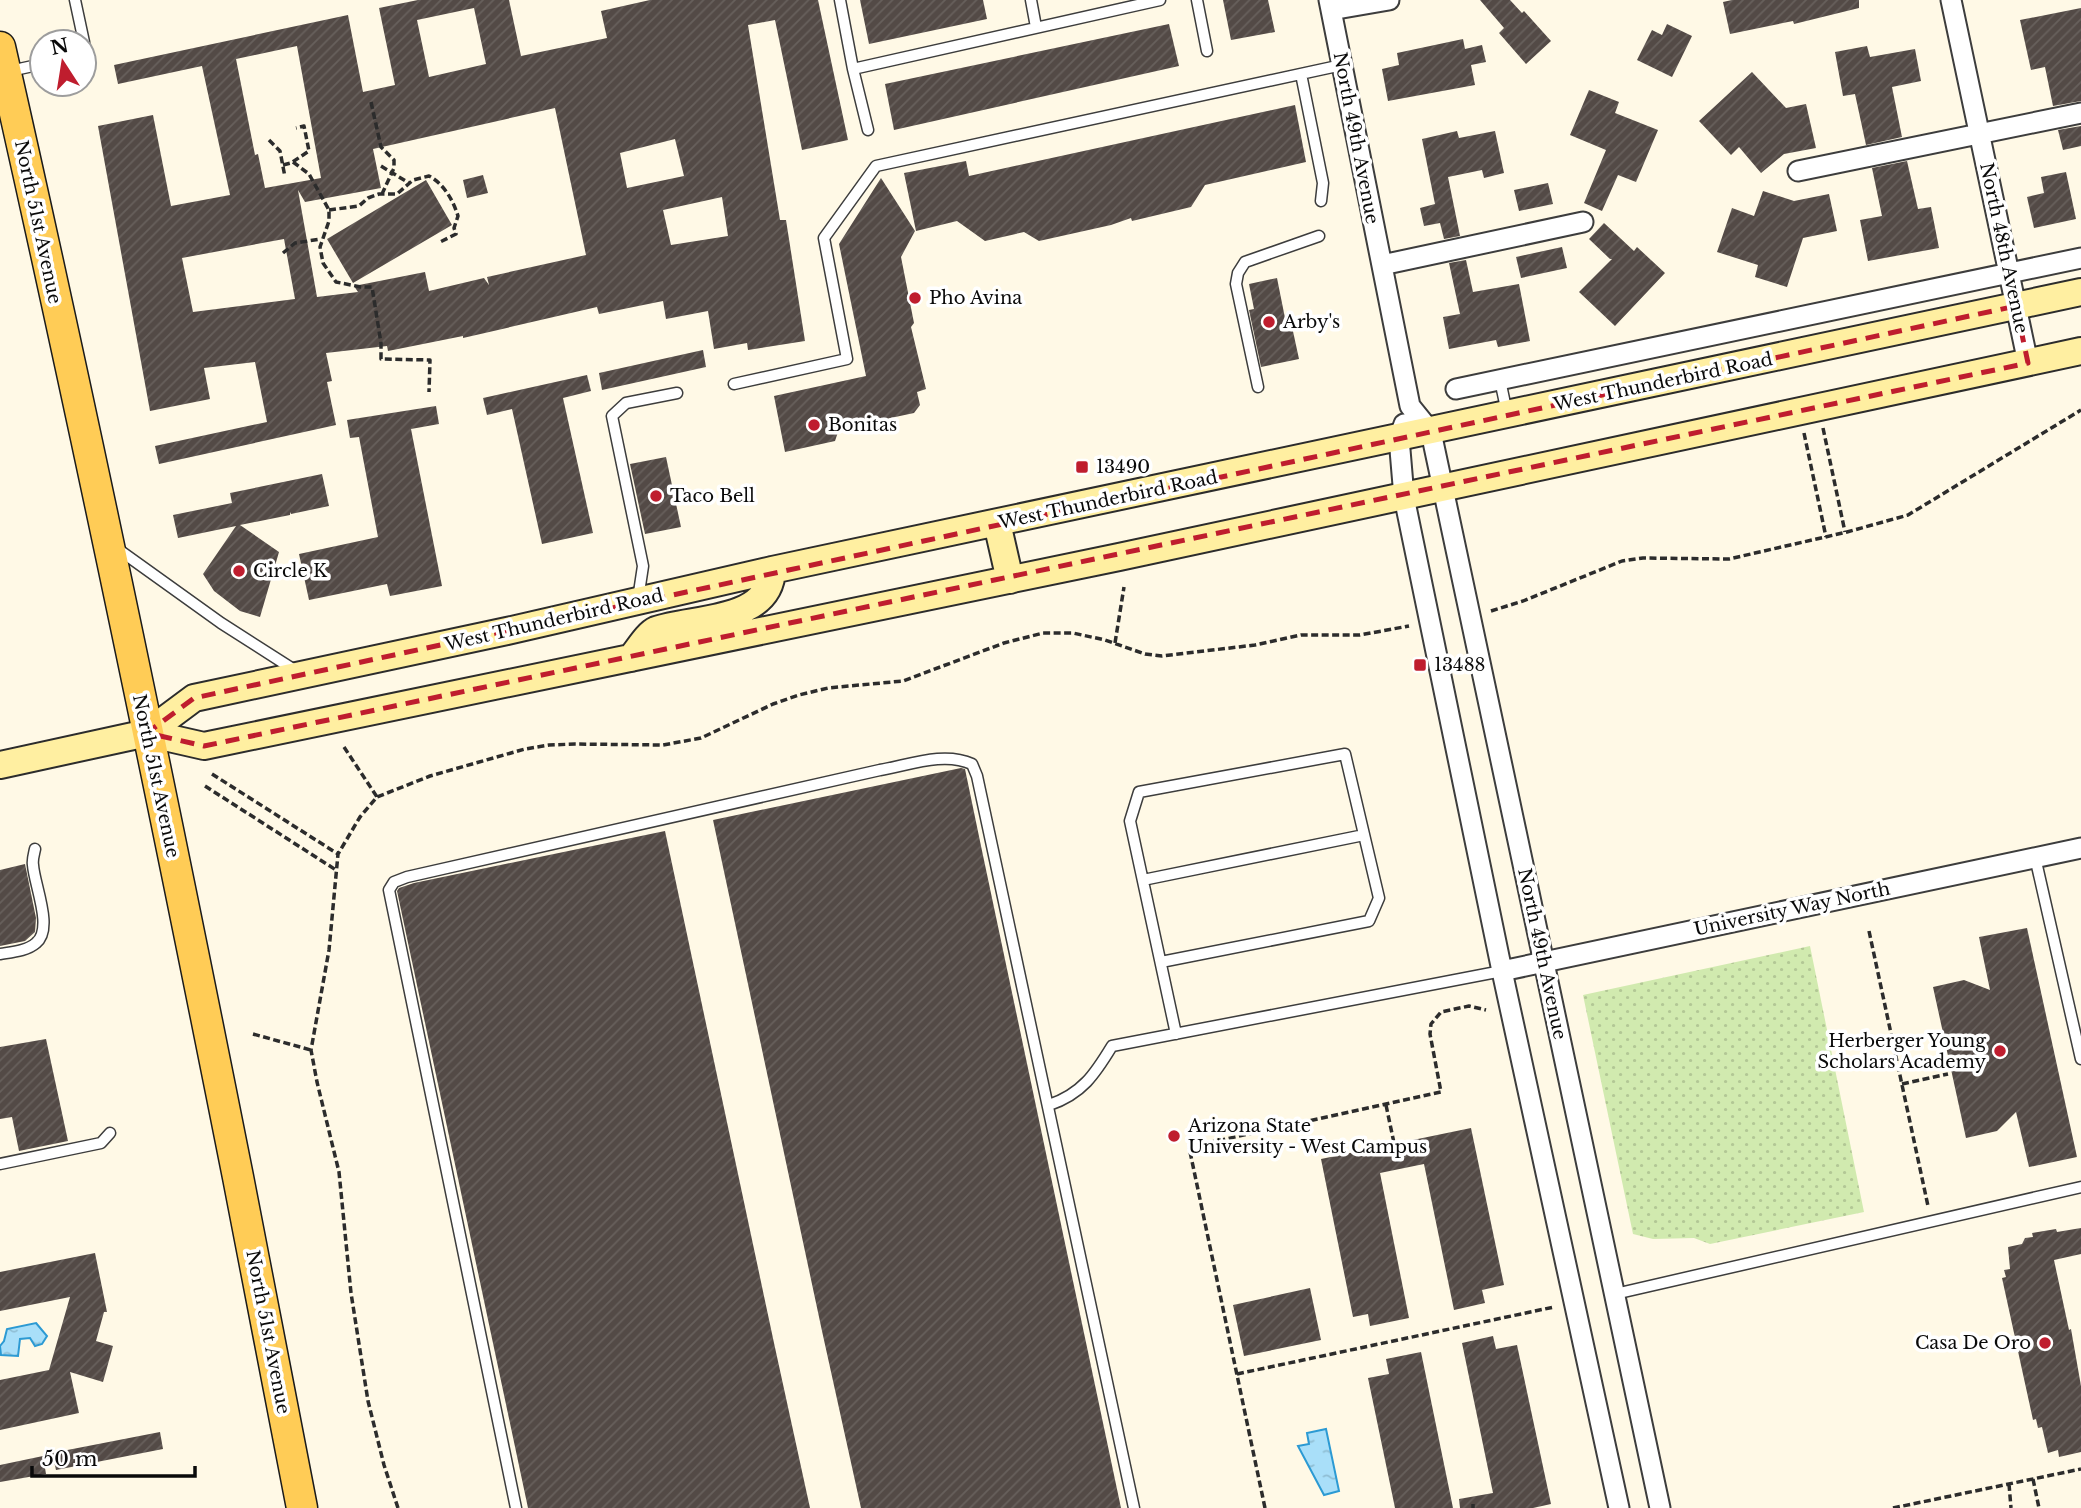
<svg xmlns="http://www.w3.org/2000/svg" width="2081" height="1508" viewBox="0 0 2081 1508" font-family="'Libre Baskerville',serif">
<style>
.grass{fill:url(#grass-dots)}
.water{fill:url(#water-ripples);stroke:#2c9ad3;stroke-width:2}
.building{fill:url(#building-hatch);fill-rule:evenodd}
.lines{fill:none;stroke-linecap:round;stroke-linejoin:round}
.service-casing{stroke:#3d3d3d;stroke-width:13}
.minor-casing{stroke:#3d3d3d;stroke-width:23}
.secondary-casing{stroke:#2c2c2c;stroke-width:30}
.primary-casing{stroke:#1b1b1b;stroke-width:33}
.path{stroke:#2c2c2c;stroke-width:3.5;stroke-dasharray:7 3.5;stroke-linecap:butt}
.service{stroke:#fff;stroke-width:10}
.minor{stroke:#fff;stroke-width:19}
.secondary{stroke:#ffefa1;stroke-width:26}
.primary{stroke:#ffcc56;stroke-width:30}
.marked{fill:none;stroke:#bf1d2e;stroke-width:5;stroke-dasharray:14 9;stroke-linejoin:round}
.poi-dot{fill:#bf1d2e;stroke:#fff;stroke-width:2.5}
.labels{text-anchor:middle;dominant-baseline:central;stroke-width:7;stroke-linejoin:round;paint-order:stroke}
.street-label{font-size:18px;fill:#0a0a0a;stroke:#fff}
.poi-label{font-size:18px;fill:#0a0a0a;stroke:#fff;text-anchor:start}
</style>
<defs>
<pattern id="grass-dots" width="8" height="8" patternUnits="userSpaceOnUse" patternTransform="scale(1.75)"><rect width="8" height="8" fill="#d1eaaf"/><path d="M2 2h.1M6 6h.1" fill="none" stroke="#b2c795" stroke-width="1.8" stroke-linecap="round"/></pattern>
<pattern id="water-ripples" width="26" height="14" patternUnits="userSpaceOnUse" patternTransform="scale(1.75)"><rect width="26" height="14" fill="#a9dff9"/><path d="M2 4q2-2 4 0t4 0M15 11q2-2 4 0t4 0" fill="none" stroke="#90bed4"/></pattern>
<pattern id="building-hatch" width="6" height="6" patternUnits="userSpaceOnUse" patternTransform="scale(1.75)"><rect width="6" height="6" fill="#534a46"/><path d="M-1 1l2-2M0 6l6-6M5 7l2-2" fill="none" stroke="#67605c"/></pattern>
</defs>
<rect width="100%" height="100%" fill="#fff9e6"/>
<!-- grass -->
<path class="grass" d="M1810 946 1864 1212 1710 1244 1694 1238 1653 1239 1633 1234 1583 995Z"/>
<!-- water -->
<path class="water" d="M36 1323 47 1336 42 1344 35 1346 30 1338 20 1339 18 1356 1 1355 0 1346 4 1341 7 1329Z
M1326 1429 1339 1491 1324 1495 1298 1446 1309 1444 1307 1433Z"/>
<!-- building -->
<path class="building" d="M418 0H509L521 56 607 38 601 11 650 0H818L848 140 802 150 775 20 748 25 780 220H786L805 341 748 350 747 343 714 349 708 311 666 319 663 301 599 314 597 307 463 338V336L388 351 387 346 326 353 332 381 327 382 336 425 159 464 155 446 267 422 255 362 204 368 210 399 150 411 98 126 153 115 171 206 230 195 202 66 118 84 114 65 348 15 363 92 395 85 379 8ZM474 8 486 64 429 77 417 20ZM297 46 321 178 265 188 258 154 255 155 236 59ZM555 108 586 255 487 277 489 285 484 278 429 291 425 272 354 286 358 292 317 297 298 190 305 202 381 188 373 149ZM675 139 684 176 627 188 620 153ZM722 197 728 236 671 245 663 210ZM284 239 295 299 193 312 182 258Z
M860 0H983L987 19 869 44Z
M1223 0H1268L1275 32 1231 40Z
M1480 0H1510L1522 13 1524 11 1551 41 1526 64 1499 33 1504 28Z
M1732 0H1859V8L1794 24 1793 21 1730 34 1723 2Z
M2081 8V101L2053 106 2045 67 2031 70 2020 20Z
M1169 24 1179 66 894 130 885 84Z
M1667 24 1692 36 1672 77 1637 60 1652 30 1662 35Z
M1463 39 1465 49 1482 45 1486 62 1471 65 1475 85 1388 101 1382 69 1399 65 1397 53Z
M1867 46 1870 57 1915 49 1921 81 1892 87 1902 137 1866 145 1855 94 1843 96 1835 52Z
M1752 72 1786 108 1806 104 1816 148 1784 154 1761 173 1739 147 1731 155 1699 121Z
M1589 90 1619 102 1615 113 1658 130 1636 182 1618 175 1602 211 1584 203 1606 150 1570 135Z
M1295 105 1306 162 1205 185 1191 207 1132 221 1131 218 1111 225 1039 241 1024 232 985 241 957 221 916 231 904 173 966 161 969 176Z
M2081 126V146L2063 150 2058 130Z
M1457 131 1459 138 1495 131 1504 173 1484 178 1482 170 1448 177 1460 236 1444 239 1440 223 1424 226 1420 208 1435 204 1422 139Z
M1907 161 1918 209 1931 207 1939 248 1868 261 1860 220 1882 216 1872 168Z
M2066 172 2076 219 2034 228 2027 197 2044 193 2041 177Z
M483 175 488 193 467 198 463 180Z
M881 178 915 231 901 257 914 323 911 327 926 389 917 392 920 405 914 413 839 429 835 441 785 452 774 396 866 376 839 244Z
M426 180 452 225 353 283 327 239Z
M1548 183 1553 204 1519 211 1514 190Z
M1763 191 1794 201 1829 194 1837 231 1803 238 1787 287 1755 277 1758 265 1717 252 1732 208 1754 216Z
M1604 223 1634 251 1637 247 1665 273 1615 326 1579 292 1612 259H1610L1589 239Z
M1562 247 1567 268 1521 278 1516 257Z
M1466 260 1473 292 1519 284 1530 341 1498 347 1496 340 1449 349 1443 317 1460 314 1449 263Z
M1277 278 1286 323 1291 322 1299 359 1261 367 1249 310 1254 309 1249 284Z
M703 350 706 367 602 390 599 373Z
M587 375 591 391 563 398 593 533 542 544 512 409 487 415 483 398Z
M436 406 439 424 411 429 442 586 390 596 387 584 309 600 299 554 378 537 359 437 350 438 347 420Z
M666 457 681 527 645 534 630 464Z
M322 474 329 506 291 514 290 512V515L240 525 279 552 260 617 240 611 214 591 203 574 236 526 178 538 173 515 232 503 230 493Z
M961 768 965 769 981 846 1121 1508H861L822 1331 713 820Z
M665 831 774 1343 810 1508H528L397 891 399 888 414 883Z
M25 864 36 918 35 932 25 941 0 946V870Z
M2027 928 2077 1157 2029 1167 2016 1112 1997 1131 1966 1138 1933 987 1964 980 1990 990 1979 937Z
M46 1039 68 1141 19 1151 12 1117 0 1119V1047Z
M1471 1128 1504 1285 1482 1290 1485 1303 1454 1310 1424 1164 1380 1173 1409 1318 1370 1326 1368 1314 1353 1317 1321 1159Z
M2081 1228V1254L2054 1260 2069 1330 2071 1329 2081 1386V1452L2059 1457 2058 1450 2048 1453 2042 1427 2038 1428 2036 1419 2033 1420 2002 1278 2006 1277 2004 1270 2010 1269 2008 1247 2022 1244 2025 1238 2033 1237 2032 1233 2056 1229 2057 1232Z
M95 1253 107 1312H104L96 1341 113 1346 103 1382 70 1372 79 1413 0 1430V1380L49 1370 70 1297 0 1311V1272Z
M1310 1288 1321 1340 1244 1356 1233 1305Z
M1493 1336 1496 1349 1517 1345 1551 1504 1533 1508H1460L1459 1499 1493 1493 1462 1343Z
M1421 1352 1453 1508H1395L1368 1378 1389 1374 1386 1359Z
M160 1432 163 1449 56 1470 52 1453Z
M43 1456 46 1474 0 1482V1465Z"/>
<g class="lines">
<defs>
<path id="service" d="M75 0 84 42
M840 0 853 69 868 130
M1031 0 1036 27
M1197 0 1207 51
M84 43 86 54 84 55
M853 69 1160 0
M10 71 42 64
M1301 74 1323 183 1321 201
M1500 380 1507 413
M734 384 847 359 824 238 876 166 1342 65
M1258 387 1236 284 1238 273 1245 262 1319 236
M115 547 221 623 296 671
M638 599 643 566 612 416 626 403 677 393
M2035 857 2081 1059
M1143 880 1364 835
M0 954C12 952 27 951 36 943 54 929 34 884 33 865 32 860 34 854 35 849
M1161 962 1369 921 1379 898 1345 754 1139 792 1130 821 1176 1034
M1049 1105C1082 1094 1095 1074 1112 1046L1502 971
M0 1164 101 1143 110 1133
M1615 1294 2081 1187
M516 1508 389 890 394 882 407 877 880 770C909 765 944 751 972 764L977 776 1134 1508"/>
<path id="minor" d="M1329 0 1410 406 1431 432 1660 1508
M1951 0 2028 363
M1331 10 1389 0
M1798 171 2081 113
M1382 265 1583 222
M1456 389 2081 258
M1404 424 1399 438 1404 497 1502 971 1619 1508
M1502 971 2081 848"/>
<path id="secondary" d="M997 523 1010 580
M631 658C638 650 647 634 656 630 693 617 770 623 772 570
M147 733 204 746 1119 557 2081 351
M0 765 147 733 194 698 507 631 772 570 2081 292"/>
<path id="primary" d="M0 47C85 422 163 799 238 1177 260 1287 280 1398 302 1508"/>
</defs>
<!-- service casing -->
<use href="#service" class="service-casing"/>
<!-- minor casing -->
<use href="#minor" class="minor-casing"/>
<!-- secondary casing -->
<use href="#secondary" class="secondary-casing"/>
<!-- primary casing -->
<use href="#primary" class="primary-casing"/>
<!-- path -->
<path class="path" d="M371 102 381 147 394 160V168L382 194
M269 140 280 151 285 177
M293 162 309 174 329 210V221L320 247 323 263 336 282 361 287H372L381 343V359L430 360 429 392
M283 165 291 163 309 151 304 126 296 128
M381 166 409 183
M329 210 359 206 368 198 379 194H397L413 180 429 176C444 184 453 200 458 216L454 228 456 234 438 243
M283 253 295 243 321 239
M1823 428 1845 532
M1804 433 1826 537
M1491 611 1523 601 1622 561 1643 558 1729 559 1847 532 1908 515 2081 410
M1115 643 1124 587
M344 747 377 797
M212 774 338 854
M205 786 336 870
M1869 931 1928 1206
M253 1034 311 1050
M1902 1084 1948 1074
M1386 1105 1398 1162
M1237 1374 1554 1307
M2033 1479 2039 1508
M2009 1484 2011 1508
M1473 1504V1508
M398 1508 384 1465 368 1401 351 1293 339 1172 317 1082 311 1050 329 950 338 854 360 817 377 797 430 776 525 749 549 745 575 744 663 745 701 738 773 704 799 695 828 688 903 681 1004 643 1043 633H1073L1105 640 1145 654 1162 656 1255 645 1301 635H1360L1409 626
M1265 1508 1189 1147 1441 1092 1430 1034 1431 1024 1441 1012 1469 1006 1486 1010
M1893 1508 2081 1469"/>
<!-- service -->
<use href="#service" class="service"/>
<!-- minor -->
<use href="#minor" class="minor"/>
<!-- secondary -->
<use href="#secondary" class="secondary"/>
<!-- primary -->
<use href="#primary" class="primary"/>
</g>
<!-- marked area -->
<path class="marked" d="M2016 306 2028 363 204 746 147 733 194 698Z"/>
<!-- markers -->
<g class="poi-dot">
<circle cx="915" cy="298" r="7"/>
<circle cx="1269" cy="322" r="7"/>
<circle cx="814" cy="425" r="7"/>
<rect x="1075" y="460" width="14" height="14" rx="3.5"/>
<circle cx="656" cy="496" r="7"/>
<circle cx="239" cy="571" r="7"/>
<rect x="1413" y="658" width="14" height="14" rx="3.5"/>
<circle cx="2000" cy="1051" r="7"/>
<circle cx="1174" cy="1136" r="7"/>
<circle cx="2045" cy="1343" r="7"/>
</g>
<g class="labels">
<!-- street labels -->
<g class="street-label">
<text transform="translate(1356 138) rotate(79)">North 49th Avenue</text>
<text transform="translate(38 222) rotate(78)">North 51st Avenue</text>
<text transform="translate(2004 248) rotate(78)">North 48th Avenue</text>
<text transform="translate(1663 382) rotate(-12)">West Thunderbird Road</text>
<text transform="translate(1108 500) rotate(-12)">West Thunderbird Road</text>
<text transform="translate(554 620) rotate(-13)">West Thunderbird Road</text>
<text transform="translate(156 776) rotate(78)">North 51st Avenue</text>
<text transform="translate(1792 909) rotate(-12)">University Way North</text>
<text transform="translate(1542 954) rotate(78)">North 49th Avenue</text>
<text transform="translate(268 1332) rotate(79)">North 51st Avenue</text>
</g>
<!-- poi labels -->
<g class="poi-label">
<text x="929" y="298">Pho Avina</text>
<text x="1283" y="322">Arby's</text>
<text x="828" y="425">Bonitas</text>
<text x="1096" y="467">13490</text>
<text x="670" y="496">Taco Bell</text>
<text x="253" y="571">Circle K</text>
<text x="1434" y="665">13488</text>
<text x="1986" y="1041" text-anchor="end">Herberger Young<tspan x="1986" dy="21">Scholars Academy</tspan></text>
<text x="1188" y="1126">Arizona State<tspan x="1188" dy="21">University - West Campus</tspan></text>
<text x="2031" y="1343" text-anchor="end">Casa De Oro</text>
</g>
</g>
<!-- north arrow -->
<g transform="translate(63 63) rotate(348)"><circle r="33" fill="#ffffff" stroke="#9d9d9d" stroke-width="2"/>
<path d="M0-5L12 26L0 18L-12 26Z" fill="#bf1d2e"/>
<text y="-10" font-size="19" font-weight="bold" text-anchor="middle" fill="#0a0a0a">N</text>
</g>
<!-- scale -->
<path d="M32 1466v10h163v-10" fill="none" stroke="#0a0a0a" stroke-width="3.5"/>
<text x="42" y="1466" font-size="21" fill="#0a0a0a" stroke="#ffffff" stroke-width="5" paint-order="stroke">50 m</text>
</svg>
